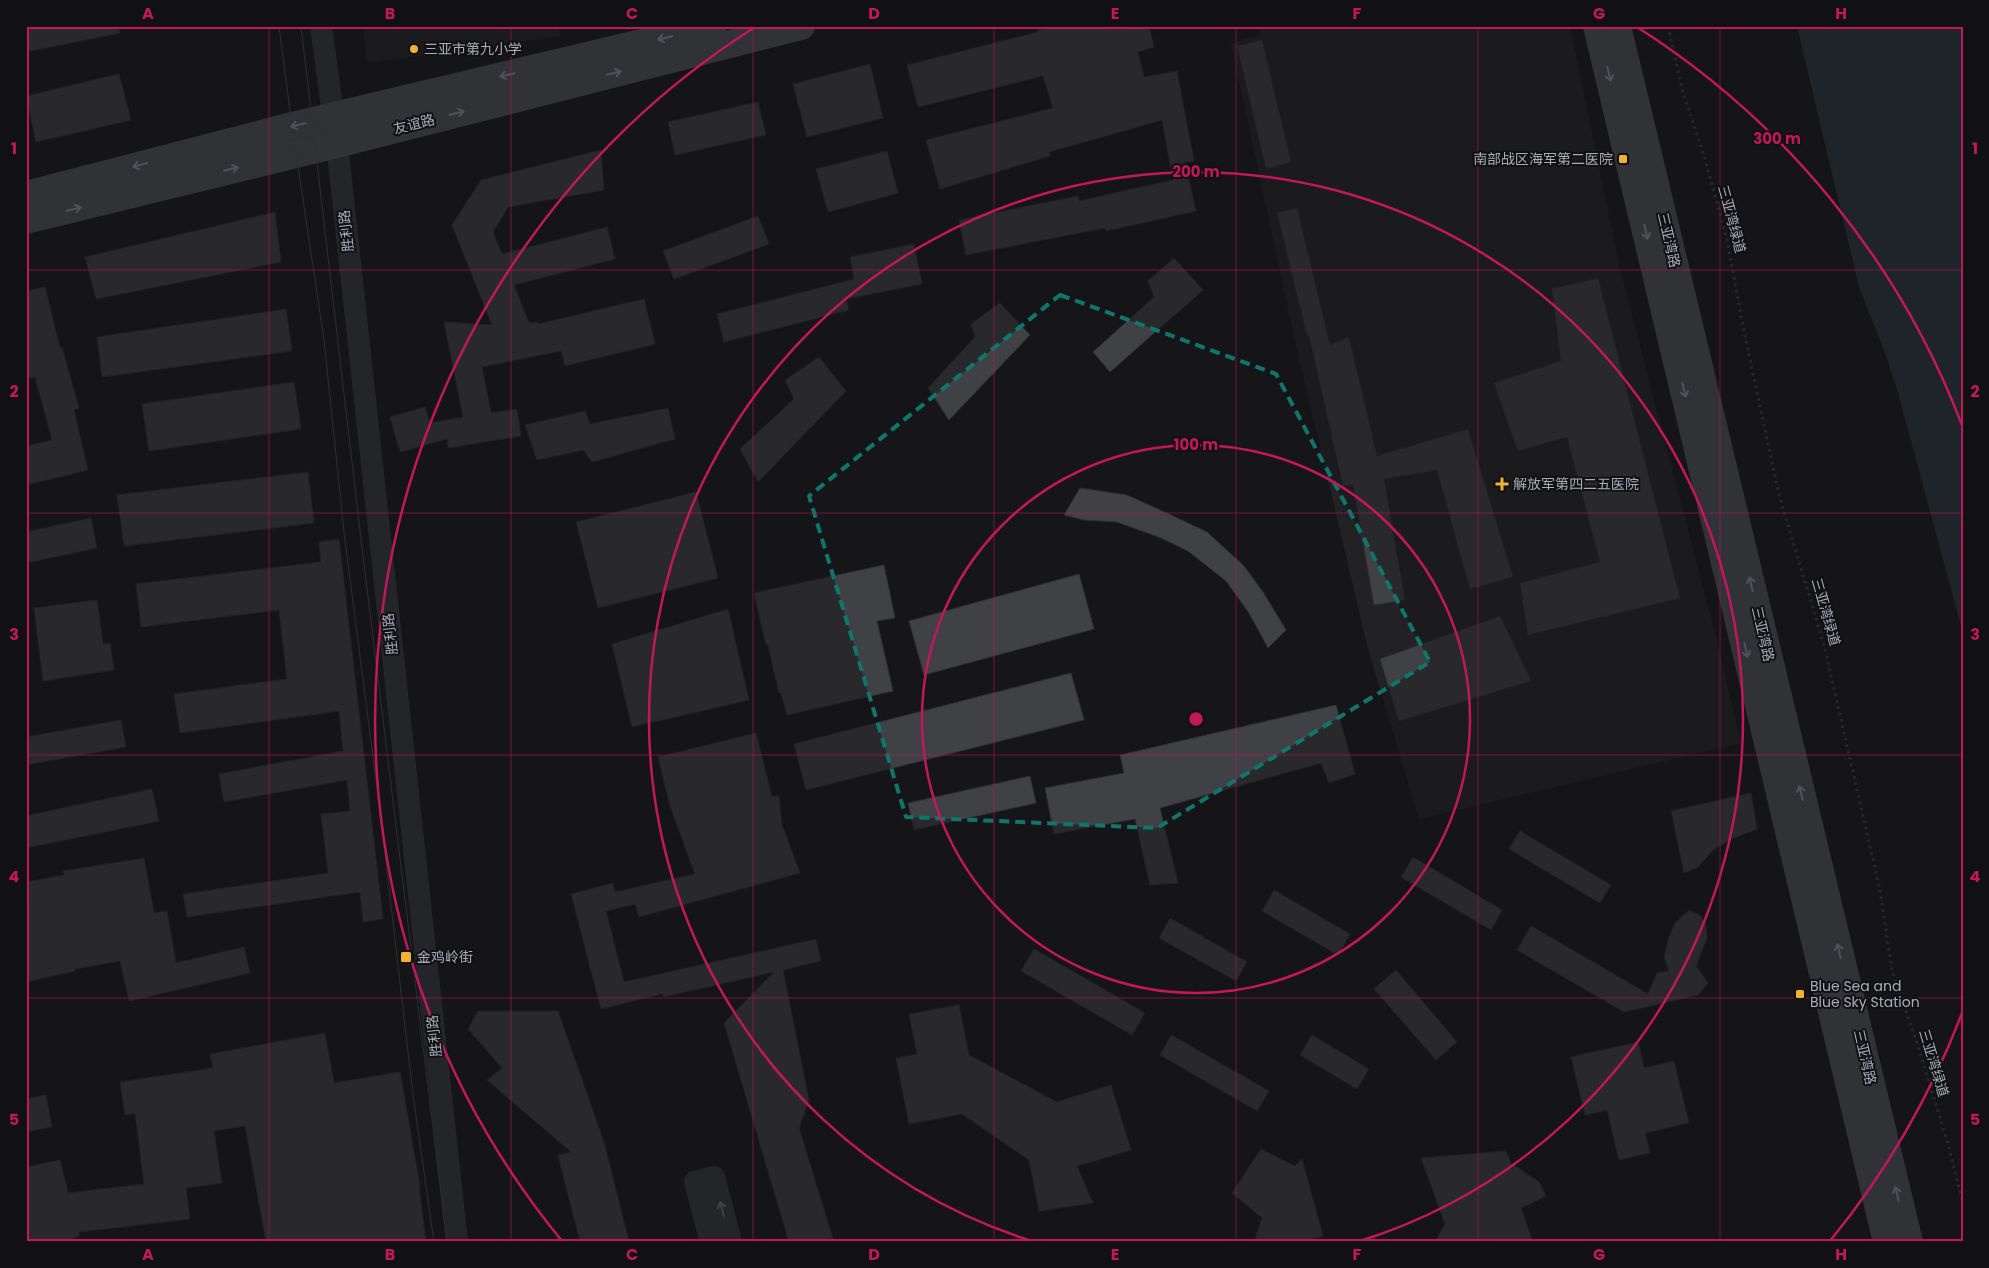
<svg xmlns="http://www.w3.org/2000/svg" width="1989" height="1268" viewBox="0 0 1989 1268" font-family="Poppins,'Noto Sans SC',sans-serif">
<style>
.built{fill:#222225}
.water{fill:#2c353c}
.building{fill:#404145;stroke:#303034}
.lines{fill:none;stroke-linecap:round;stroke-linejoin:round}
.path{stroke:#3d3f44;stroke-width:3;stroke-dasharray:2.5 4;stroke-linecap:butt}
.minor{stroke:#37383d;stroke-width:22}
.major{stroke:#53555c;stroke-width:28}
.tram{stroke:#4a4c52;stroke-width:1}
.oneway{stroke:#979ba6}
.oneway2{stroke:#757881}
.marked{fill:none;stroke:#0f766e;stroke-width:4;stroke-dasharray:10 6;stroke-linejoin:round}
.grid{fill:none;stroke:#c2185b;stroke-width:1;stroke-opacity:0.55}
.ring{fill:none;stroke:#c2185b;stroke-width:2.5}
.poi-dot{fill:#f2b134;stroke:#111113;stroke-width:2}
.labels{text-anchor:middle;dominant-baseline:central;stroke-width:4;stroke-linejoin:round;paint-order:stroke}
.poi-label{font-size:14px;fill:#a8adb8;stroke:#111113;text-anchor:start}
.street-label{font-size:14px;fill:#a8adb8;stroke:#111113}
.centre{fill:#c2185b;stroke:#111113;stroke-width:2.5}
.ring-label{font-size:15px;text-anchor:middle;font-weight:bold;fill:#c2185b;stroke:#111113;stroke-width:4;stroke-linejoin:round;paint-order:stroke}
.neatline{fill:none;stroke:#c2185b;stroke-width:2}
.grid-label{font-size:16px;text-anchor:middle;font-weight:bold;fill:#c2185b}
</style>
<rect width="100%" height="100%" fill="#161618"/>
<!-- built -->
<path class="built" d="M363 26H558L560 36 367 63Z
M1259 26H1570L1619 265 1713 626 1741 743 1419 819 1368 649 1295 341 1231 44 1260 34Z"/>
<!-- water -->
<path class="water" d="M1797 26H1963V633L1897 389 1886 355 1859 287Z"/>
<!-- building -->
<path class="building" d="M26 26H119L120 33 26 52Z
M1054 26H1149L1154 47 1138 52 1144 77 1177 71 1194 161 1185 162 1196 211 1106 231 1105 228 966 255 959 220 1078 196 1079 201 1173 180 1162 120 1049 152 1050 156 940 189 926 140 1053 108 1043 76 918 107 907 65 1038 32V30Z
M1262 40 1291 162 1266 169 1237 46Z
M870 64 883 118 807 137 793 84Z
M119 74 131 120 36 142 26 96Z
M758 102 766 135 675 155 668 122Z
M601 150 604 190 508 207 493 232 502 254 607 227 615 259 514 285 529 323 538 322V324L644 299 655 344 565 366 561 351 482 367 491 413 517 409 521 436 448 448 447 439 400 452 390 417 425 407 430 423 463 417 444 322 492 325 452 225 481 180Z
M887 151 898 193 828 212 816 169Z
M1297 208 1330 345 1349 337 1377 456 1468 429 1513 577 1470 589 1437 470 1384 479 1405 600 1374 605 1353 485 1343 486 1309 335H1307L1277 213Z
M275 212 281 262 96 299 85 257Z
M758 216 769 244 674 279 663 251Z
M914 244 922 284 846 299 849 310 724 342 717 314 854 279 850 257Z
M1174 258 1203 290 1110 372 1093 352 1154 297 1148 281Z
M1598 278 1680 598 1528 635 1520 583 1600 562 1567 437 1518 451 1494 383 1561 361 1552 289Z
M45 287 60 348 62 347 79 408 74 410 88 470 26 485V446L52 440 35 377 26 379V291Z
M1000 303 1030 335 949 420 928 388 975 337 971 324Z
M286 309 292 351 102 377 97 337Z
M819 357 846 391 758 482 740 449 794 399 785 380Z
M294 382 301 429 149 451 142 404Z
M668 408 675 439 592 462 583 450 537 460 525 425 585 411 590 424Z
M308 472 314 523 124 546 117 495Z
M1080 488 1127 495 1169 514 1207 532 1244 566 1263 592 1286 630 1268 648 1249 613 1226 581 1188 551 1161 538 1117 522 1084 520 1064 515Z
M696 492 718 578 598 608 576 522Z
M91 518 97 548 26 563V532Z
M339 539 383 919 363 922 360 892 187 917 183 894 328 873 321 814 350 811 347 780 224 802 219 774 343 751 339 711 180 733 174 694 287 679 279 610 141 627 136 584 321 562 319 542Z
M884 565 895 618 877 621 893 691 787 715 781 693H779L768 645H766L754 593Z
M1079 574 1094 629 924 675 909 621Z
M97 600 103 644 110 643 114 670 43 681 34 608Z
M728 609 749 700 632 727 612 644Z
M1500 616 1531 681 1399 721 1380 659Z
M1071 673 1084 720 806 790 794 744Z
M1336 705 1355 774 1329 783 1321 763 1160 808 1178 883 1150 885 1135 819 1054 834 1045 788 1124 773 1120 755Z
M121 720 126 747 26 765V737Z
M756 733 772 797 779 796 782 825 800 873 639 917 635 904 606 911 624 982 816 939 821 961 783 970 809 1100 799 1128 834 1242H789L724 1023 774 972 663 997 662 994 601 1009 571 894 613 883 615 892 695 874 670 806 658 757Z
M1030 776 1036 803 914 830 908 803Z
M152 789 159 821 26 848V816Z
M1751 793 1757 829 1731 839 1713 850 1698 867 1684 873 1671 811Z
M1520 831 1611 885 1600 903 1509 849Z
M1413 857 1502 910 1491 930 1401 877Z
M144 858 154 913 167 911 176 963 244 947 250 973 129 1001 120 961 75 969V971L26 982V882L64 875 63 871Z
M1274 890 1350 934 1338 955 1262 911Z
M1689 910 1700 915 1706 925 1707 938 1696 966 1708 983 1698 995 1624 1012 1517 950 1531 926 1648 994 1657 973 1669 971 1664 958 1668 940 1675 923Z
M1170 918 1247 962 1236 981 1159 938Z
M1034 949 1145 1013 1132 1035 1021 971Z
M1396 970 1457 1042 1436 1060 1374 989Z
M959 1005 969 1055 1057 1102 1111 1085 1131 1150 1077 1166 1093 1203 1039 1211 1029 1160 962 1114 909 1124 896 1058 917 1054 909 1014Z
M478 1011H558L604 1142 629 1242H580L558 1155 571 1152 487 1080 502 1068 468 1029Z
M325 1033 334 1083 400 1072 420 1186H419L426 1242H266L245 1126 214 1131 222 1183 186 1188 190 1219 79 1232V1236L63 1242H26V1167L60 1160 68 1193 144 1184 135 1113 125 1115 120 1082 213 1068 210 1054Z
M1171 1035 1269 1091 1257 1111 1160 1055Z
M1312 1035 1369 1069 1357 1089 1300 1055Z
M1638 1042 1644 1068 1674 1061 1689 1123 1645 1133 1650 1153 1619 1160 1607 1110 1585 1115 1571 1057Z
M46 1095 52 1127 26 1132V1099Z
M1261 1149 1295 1166 1302 1159 1323 1236 1302 1242H1254L1262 1218 1232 1193Z
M1506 1151 1511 1163 1539 1182 1546 1196 1521 1208 1533 1242H1435L1445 1224 1421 1158Z"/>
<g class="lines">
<!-- path -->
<path class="path" d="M1668 26 1683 93 1705 159 1727 240 1744 331 1779 495 1824 645 1880 890 1892 971 1916 1040 1948 1144 1963 1204"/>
<!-- minor -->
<path class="minor" d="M321 26 337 144 457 1242
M711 1242 695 1182 714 1177 731 1242"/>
<!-- major -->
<path class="major" d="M1597 26 1887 1242
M1617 26 1909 1242
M26 195 292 126 713 26
M26 220 337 144 801 26"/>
<!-- tram -->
<path class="tram" d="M279 26 292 126 324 340 344 532 381 819 413 1095 434 1242
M301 26 363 556 447 1242"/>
</g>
<!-- one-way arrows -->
<defs><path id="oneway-shaft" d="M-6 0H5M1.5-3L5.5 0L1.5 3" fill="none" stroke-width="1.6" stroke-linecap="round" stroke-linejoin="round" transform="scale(1.25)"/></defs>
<g class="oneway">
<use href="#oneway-shaft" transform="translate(665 38) rotate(167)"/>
<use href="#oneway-shaft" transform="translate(614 73) rotate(-14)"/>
<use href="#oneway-shaft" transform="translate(1609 74) rotate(77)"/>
<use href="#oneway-shaft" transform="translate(507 75) rotate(167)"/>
<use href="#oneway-shaft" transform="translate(457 113) rotate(-14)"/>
<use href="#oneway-shaft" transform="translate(298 125) rotate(167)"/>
<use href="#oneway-shaft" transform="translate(140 165) rotate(165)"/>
<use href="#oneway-shaft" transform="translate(231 169) rotate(-14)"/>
<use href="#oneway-shaft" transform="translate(74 209) rotate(-14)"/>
<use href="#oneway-shaft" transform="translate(1646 232) rotate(77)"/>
<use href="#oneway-shaft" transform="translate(1684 390) rotate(77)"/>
<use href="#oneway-shaft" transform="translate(1751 584) rotate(-103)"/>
<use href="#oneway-shaft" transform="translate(1746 650) rotate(77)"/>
<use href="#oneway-shaft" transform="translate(1801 793) rotate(-103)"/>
<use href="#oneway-shaft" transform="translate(1839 951) rotate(-103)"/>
<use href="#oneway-shaft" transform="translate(1897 1194) rotate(-103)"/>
</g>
<use class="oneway2" href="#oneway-shaft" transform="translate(722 1209) rotate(-105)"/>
<!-- marked area -->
<path d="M0 0H1989V1268H0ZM1060 295 1276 374 1430 662 1157 828 906 817 809 496Z" fill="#161618" fill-opacity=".55" fill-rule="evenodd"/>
<path class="marked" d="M1060 295 1276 374 1430 662 1157 828 906 817 809 496Z"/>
<!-- grid -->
<path class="grid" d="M269 26V1242M511 26V1242M753 26V1242M994 26V1242M1236 26V1242M1478 26V1242M1720 26V1242M26 270H1963M26 513H1963M26 755H1963M26 998H1963"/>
<!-- distance rings -->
<g class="ring">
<circle cx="1196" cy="719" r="274"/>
<path d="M1032 1241A547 547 0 1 1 1360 1241"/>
<path d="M1962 1013A821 821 0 0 1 1830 1241M562 1241A821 821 0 0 1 755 27M1637 27A821 821 0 0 1 1962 425"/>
</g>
<!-- markers -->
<g class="poi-dot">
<circle cx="414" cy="49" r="5"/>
<rect x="1618" y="154" width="10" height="10" rx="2.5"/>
<path d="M1499.5 476.5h5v5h5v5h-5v5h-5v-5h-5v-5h5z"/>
<rect x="400" y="951" width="12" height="12" rx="2.5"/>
<rect x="1795" y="989" width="10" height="10" rx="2.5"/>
</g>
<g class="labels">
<!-- poi labels -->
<g class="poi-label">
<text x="424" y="49">三亚市第九小学</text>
<text x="1613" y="159" text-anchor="end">南部战区海军第二医院</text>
<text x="1513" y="484">解放军第四二五医院</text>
<text x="417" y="957">金鸡岭街</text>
<text x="1810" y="986">Blue Sea and<tspan x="1810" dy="16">Blue Sky Station</tspan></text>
</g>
<!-- street labels -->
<g class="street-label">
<text transform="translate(414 124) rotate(-14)">友谊路</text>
<text transform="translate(1732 219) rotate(75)">三亚湾绿道</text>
<text transform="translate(346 231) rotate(-96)">胜利路</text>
<text transform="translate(1669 240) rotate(77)">三亚湾路</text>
<text transform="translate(1826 612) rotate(74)">三亚湾绿道</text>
<text transform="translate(390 634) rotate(-96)">胜利路</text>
<text transform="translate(1763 634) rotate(77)">三亚湾路</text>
<text transform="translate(434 1036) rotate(-96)">胜利路</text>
<text transform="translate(1865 1057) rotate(77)">三亚湾路</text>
<text transform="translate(1934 1063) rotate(73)">三亚湾绿道</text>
</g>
</g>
<circle cx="1196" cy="719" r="8" class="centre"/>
<g class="ring-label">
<text x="1777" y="144">300 m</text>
<text x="1196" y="177">200 m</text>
<text x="1196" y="450">100 m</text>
</g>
<!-- border -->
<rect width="1989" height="1268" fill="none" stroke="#111113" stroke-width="55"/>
<rect x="28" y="28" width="1934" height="1212" class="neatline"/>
<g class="grid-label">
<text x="148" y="19">A</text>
<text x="390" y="19">B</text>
<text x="632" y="19">C</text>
<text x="874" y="19">D</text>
<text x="1115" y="19">E</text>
<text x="1357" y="19">F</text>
<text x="1599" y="19">G</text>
<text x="1841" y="19">H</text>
<text x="14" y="154">1</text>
<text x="1975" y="154">1</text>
<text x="14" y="397">2</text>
<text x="1975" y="397">2</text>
<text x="14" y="640">3</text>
<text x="1975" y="640">3</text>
<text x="14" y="882">4</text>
<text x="1975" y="882">4</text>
<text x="14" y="1125">5</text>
<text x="1975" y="1125">5</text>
<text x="148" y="1260">A</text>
<text x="390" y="1260">B</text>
<text x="632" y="1260">C</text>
<text x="874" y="1260">D</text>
<text x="1115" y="1260">E</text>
<text x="1357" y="1260">F</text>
<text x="1599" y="1260">G</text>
<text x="1841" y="1260">H</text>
</g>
</svg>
